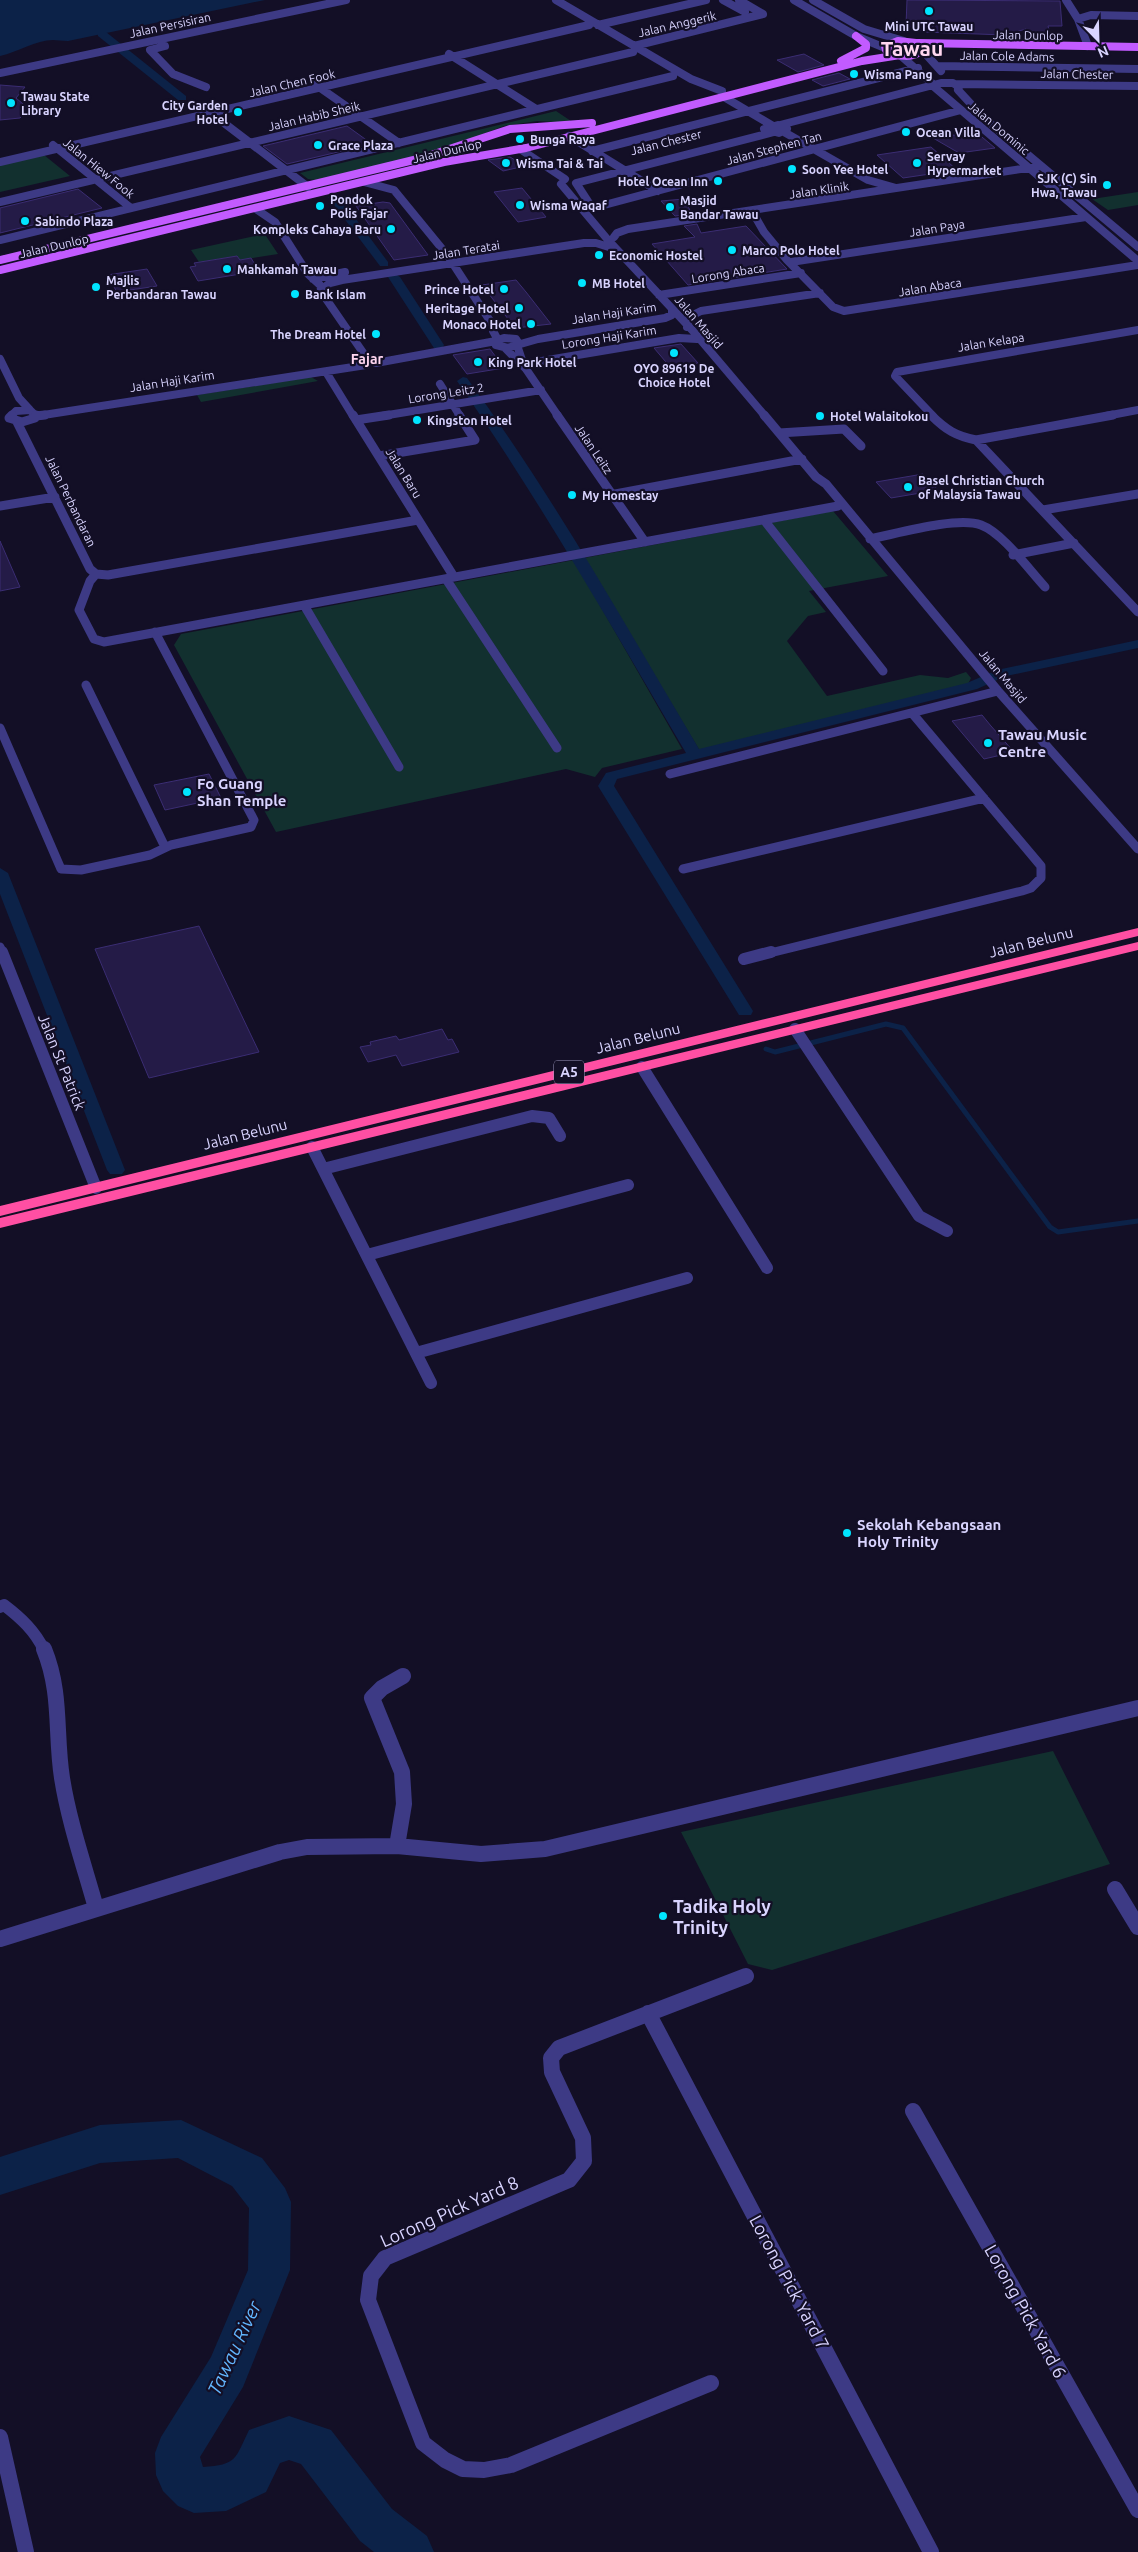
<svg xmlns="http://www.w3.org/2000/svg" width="1138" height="2552" viewBox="0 0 1138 2552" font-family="Ubuntu,sans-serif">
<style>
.green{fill:#12302f}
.water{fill:#0c2248}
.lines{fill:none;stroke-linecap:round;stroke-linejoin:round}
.stream{stroke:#0c2248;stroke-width:5}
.canal{fill:#0c2248;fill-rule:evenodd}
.river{fill:#0c2248;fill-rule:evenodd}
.building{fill:#241b47;stroke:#3b2d73}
.minor-far3{stroke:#3d3a85;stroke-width:8}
.minor-far2{stroke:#3d3a85;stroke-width:9}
.minor-far1{stroke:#3d3a85;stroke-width:12}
.minor{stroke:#3d3a85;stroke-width:16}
.major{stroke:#c25bff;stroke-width:8}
.highway{fill:#ff4fa3;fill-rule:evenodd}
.poi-dot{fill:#00e5ff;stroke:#130f26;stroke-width:2}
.labels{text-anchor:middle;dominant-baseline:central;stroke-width:4.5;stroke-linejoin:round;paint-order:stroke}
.far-street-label{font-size:12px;fill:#d9d4ff;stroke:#130f26}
.far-poi-label{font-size:12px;font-weight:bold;fill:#d9d4ff;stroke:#130f26;text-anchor:start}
.far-neighbourhood-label{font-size:14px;font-weight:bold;fill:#ffd6f0;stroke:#130f26}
.shield{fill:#130f26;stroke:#9e99be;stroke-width:1}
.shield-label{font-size:14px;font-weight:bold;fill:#d9d4ff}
.poi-label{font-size:15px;font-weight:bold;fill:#d9d4ff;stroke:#130f26;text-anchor:start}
.street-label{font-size:15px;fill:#d9d4ff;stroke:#130f26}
.near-poi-label{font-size:18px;font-weight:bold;fill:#d9d4ff;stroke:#130f26;text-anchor:start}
.near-street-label{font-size:18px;fill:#d9d4ff;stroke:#130f26}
.near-water-label{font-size:19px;font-style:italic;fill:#62b6ff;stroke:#130f26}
.far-town-label{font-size:21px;font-weight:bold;fill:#ffd6f0;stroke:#130f26}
</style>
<rect width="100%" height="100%" fill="#130f26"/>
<!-- green -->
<path class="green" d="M556 111 574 123 537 121 504 126 438 151 316 180 308 179 300 173Z
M44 155 70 176 0 192V165Z
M1138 192V205L1108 210 1092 199Z
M259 235 266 236 278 254 240 260 237 256 199 262 191 250Z
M311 377 318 381 201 402 197 395Z
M833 511 888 576 809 591 826 612 808 616 787 641 827 696 920 675 948 678 966 672 971 678 968 684 700 751 584 558Z
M574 560 682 749 602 768 595 777 566 769 276 832 174 645 181 634Z
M1053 1751 1110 1864 772 1970 748 1964 681 1832Z"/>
<!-- water -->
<path class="water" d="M0 0H265L68 41C63 41 57 40 53 40 36 40 18 52 0 56Z"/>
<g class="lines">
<!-- stream -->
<path class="stream" d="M766 1049 775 1052 886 1024 903 1028 1050 1227 1058 1232 1138 1221"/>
<!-- canal -->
<path class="canal" d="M98 32H106L186 96V100H178L98 36Z
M334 194 338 195 388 262V266H380L328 197Z
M394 273 400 277 444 345 442 348H434L432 345 388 277Z
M463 377 467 378C553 496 625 624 699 749L967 683 997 670 1138 640V648L1006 676 977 689 617 779 614 786 753 1011 751 1015H739L598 786 606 773 686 753C612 627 540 501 457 381Z
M0 868 8 873 125 1170 122 1174H110L107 1170 0 894Z"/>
<!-- river -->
<path class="river" d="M181 2120 262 2158 285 2188 291 2202 290 2270 243 2387 200 2457 203 2467C237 2465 235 2459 249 2430L289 2416 331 2430 392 2509 427 2536 434 2552H374L360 2541 301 2464 289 2460 280 2463 266 2492 226 2511 194 2513 178 2506 163 2491 156 2475 155 2453 161 2437 211 2357 248 2270 249 2208 232 2186 178 2158 100 2163 0 2195V2157L100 2125Z"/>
</g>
<!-- building -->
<path class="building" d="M907 0 1060 1 1062 26H1048L1052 40 1029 39 1026 29 1005 35 924 32 906 25Z
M804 54 824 65 798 72 777 60Z
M839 73 850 79 823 86 812 80Z
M0 85 25 87 16 98 29 109 20 118 0 120Z
M347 126 372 144 287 164 263 146Z
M976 132 995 148 959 153 933 138Z
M931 147 957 170 903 178 877 155Z
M510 157 525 166 503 171 488 160Z
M522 188 546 217 518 222 494 192Z
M78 189 102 208 0 233V208Z
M684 199 692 214 675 216 661 201Z
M383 202 390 203 428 255 394 260 356 206Z
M697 224 701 233 746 226 787 269 688 285 652 244 695 237 684 226Z
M237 256 240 260 251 258 259 271 198 281 190 267 196 266 194 263Z
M147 269 157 286 117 292 107 275Z
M516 280 526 292 551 324 515 328 482 285Z
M681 344 698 363 671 368 654 348Z
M490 349 504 368 467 374 453 355Z
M923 474 938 490 891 498 876 482Z
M0 541 20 587 0 591Z
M982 715 991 726 1014 752 984 759 952 721Z
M209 774 221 798 165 810 154 785Z
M199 926 259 1052 149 1078 95 949Z
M442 1029 448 1040 452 1039 459 1052 402 1066 396 1055 368 1062 360 1047 371 1045 370 1042 396 1036 399 1040Z"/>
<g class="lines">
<!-- minor-far3 -->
<path class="minor-far3" d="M556 0 691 79 722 91
M723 0 745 12
M794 0 856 36 885 48
M813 0 864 29 904 41
M1066 0 1078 19 1088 46
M1078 19 1091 15 1138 16
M598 25 706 0
M165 46 150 50 173 74 206 87
M634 46 763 14 739 0
M923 51 941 71
M449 54 536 109
M900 55 934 85
M937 66 1138 69
M0 73 346 0
M955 84 1138 86
M316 85 399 143
M933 86 1138 261
M958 90 983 117 1138 247
M724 97 773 126
M207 110 308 187
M780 125 941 83H953L959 87
M764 129 778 125 787 129 779 133 768 130
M784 132 868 180 896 188
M569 136 658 191
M53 145 131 208
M520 149 565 179
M592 151 918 68
M0 162 589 25
M364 182 394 190 448 256 494 327 493 331 498 340
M561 184 608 240 693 331 765 416
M0 202 633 52
M589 203 576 183 774 132
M593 208 961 110
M256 209 275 222 308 274 320 285 322 293 364 354
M752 211 764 232 787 260 833 307 844 311 1138 265
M614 237 617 233 628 229 1041 166
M0 240 673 76
M791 262 1086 217
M313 279 345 272
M321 290 330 283 342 280 584 243H596L615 249
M659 295 801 273
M687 327 689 317 701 311 820 293
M504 338 516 339 519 344 508 348 496 345 498 340Z
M505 348 526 369 558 416
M0 359 19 398 30 410
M376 363 496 341
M524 364 679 338 697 339
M524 366 517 345 538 339 665 318 672 315V310
M326 372 353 416
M440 384 460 416
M11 416 16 411 30 410 36 416
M37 416 366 365
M382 416 541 390
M933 416 895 376 897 372 1138 330
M1106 416 1138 410"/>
<!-- minor-far2 -->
<path class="minor-far2" d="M12 415 9 418 22 422 35 418 36 415
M353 415 454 577
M557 415 645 542
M764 415 816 477 826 484 998 691 1138 849
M931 415C946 430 956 436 976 440L1113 415
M36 416 45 415
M356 420 389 415
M17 422 90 569 96 574 108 575 418 520
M779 433 844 429 861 446
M976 440 1138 612
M379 456 475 440 459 415
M610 495 802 459
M0 506 55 497
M1043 510 1138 494
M764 520 883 671
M870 539C896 534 957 516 981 525 1003 533 1029 570 1045 587
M1013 555 1074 543
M96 574 90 581 79 610 94 639 104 642 838 506
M446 579 557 748
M304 605 399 767
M86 685 165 847
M0 728 61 869 81 870 150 855 171 845 251 827 254 820 155 632
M670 774 998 691
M683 869 984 798
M0 947 3 954
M766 954 1022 891 1031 888 1041 878V866L912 713"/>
<!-- minor-far1 -->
<path class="minor-far1" d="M2 952 96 1188
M744 959 771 952
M795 1029 919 1216 947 1231
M642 1067 767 1268
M312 1147 431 1383
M323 1169 532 1116 549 1118 560 1136
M367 1255 628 1185
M416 1353 687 1278
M0 1607 4 1605C21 1618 35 1631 44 1650"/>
<!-- minor -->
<path class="minor" d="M44 1649C62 1693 55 1733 62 1778 69 1822 84 1865 96 1908
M397 1846 404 1804 402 1772 372 1698 382 1688 403 1676
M1115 1889 1138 1927
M0 1939 280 1852 307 1847 397 1846 481 1854 545 1849 1138 1708
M648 2013 931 2552
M913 2111 1138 2510
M711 2383 511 2465 484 2470 463 2469 445 2460 423 2443 368 2300 371 2276 385 2258 569 2180 584 2161 583 2138 552 2072 551 2058 559 2048 746 1976
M0 2437 26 2552"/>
<!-- major -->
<path class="major" d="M898 41 916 43 924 49C913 59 898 57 886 50L885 46Z
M918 43 1138 47
M841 61 866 48V44L856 36
M0 260 422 158 510 129 592 123
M0 270 444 162 526 148 862 61 900 55"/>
<!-- highway -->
<path class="highway" d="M1138 928V936L0 1216V1206Z
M1138 942V950L0 1228V1218Z"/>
</g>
<!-- markers -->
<g class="poi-dot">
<circle cx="929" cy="11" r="5"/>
<circle cx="854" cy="74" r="5"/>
<circle cx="11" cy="103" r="5"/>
<circle cx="238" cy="112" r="5"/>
<circle cx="906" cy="132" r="5"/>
<circle cx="520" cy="139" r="5"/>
<circle cx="318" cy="145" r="5"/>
<circle cx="506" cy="163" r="5"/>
<circle cx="917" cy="163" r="5"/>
<circle cx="792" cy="169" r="5"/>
<circle cx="718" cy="181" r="5"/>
<circle cx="1107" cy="185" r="5"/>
<circle cx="520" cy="205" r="5"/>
<circle cx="320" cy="206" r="5"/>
<circle cx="670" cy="207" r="5"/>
<circle cx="25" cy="221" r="5"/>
<circle cx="391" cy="229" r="5"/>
<circle cx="732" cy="250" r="5"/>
<circle cx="599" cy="255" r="5"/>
<circle cx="227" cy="269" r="5"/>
<circle cx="582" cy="283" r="5"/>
<circle cx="96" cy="287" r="5"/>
<circle cx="504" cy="289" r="5"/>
<circle cx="295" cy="294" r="5"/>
<circle cx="519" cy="308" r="5"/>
<circle cx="531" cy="324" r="5"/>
<circle cx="376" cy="334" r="5"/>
<circle cx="674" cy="353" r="5"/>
<circle cx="478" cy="362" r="5"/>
<circle cx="820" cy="416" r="5"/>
<circle cx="417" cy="420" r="5"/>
<circle cx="908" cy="487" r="5"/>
<circle cx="572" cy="495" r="5"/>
<circle cx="988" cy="743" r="5"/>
<circle cx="187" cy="792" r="5"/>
<circle cx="847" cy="1533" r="5"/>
<circle cx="663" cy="1916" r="5"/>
</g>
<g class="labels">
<!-- far-street labels -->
<g class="far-street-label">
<text transform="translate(677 24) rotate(-13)">Jalan Anggerik</text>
<text transform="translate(170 25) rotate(-12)">Jalan Persisiran</text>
<text transform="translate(1028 35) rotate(1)">Jalan Dunlop</text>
<text transform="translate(1007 56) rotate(1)">Jalan Cole Adams</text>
<text transform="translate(1077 74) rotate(1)">Jalan Chester</text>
<text transform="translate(292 83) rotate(-13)">Jalan Chen Fook</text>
<text transform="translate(314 116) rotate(-13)">Jalan Habib Sheik</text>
<text transform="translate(999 128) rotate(40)">Jalan Dominic</text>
<text transform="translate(666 142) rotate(-14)">Jalan Chester</text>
<text transform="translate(774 148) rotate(-15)">Jalan Stephen Tan</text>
<text transform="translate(447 151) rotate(-13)">Jalan Dunlop</text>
<text transform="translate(99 168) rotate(39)">Jalan Hiew Fook</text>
<text transform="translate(819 190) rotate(-8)">Jalan Klinik</text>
<text transform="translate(937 228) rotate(-9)">Jalan Paya</text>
<text transform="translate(54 246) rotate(-13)">Jalan Dunlop</text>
<text transform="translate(466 250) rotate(-9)">Jalan Teratai</text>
<text transform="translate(728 273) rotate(-9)">Lorong Abaca</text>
<text transform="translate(930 287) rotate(-9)">Jalan Abaca</text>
<text transform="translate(614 313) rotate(-9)">Jalan Haji Karim</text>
<text transform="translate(699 322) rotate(49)">Jalan Masjid</text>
<text transform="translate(609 337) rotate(-9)">Lorong Haji Karim</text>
<text transform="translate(991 342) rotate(-9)">Jalan Kelapa</text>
<text transform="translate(172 381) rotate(-9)">Jalan Haji Karim</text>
<text transform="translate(446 393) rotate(-9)">Lorong Leitz 2</text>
<text transform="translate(594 449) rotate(56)">Jalan Leitz</text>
<text transform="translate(404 473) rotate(58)">Jalan Baru</text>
<text transform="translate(71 501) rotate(64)">Jalan Perbandaran</text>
<text transform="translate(1003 676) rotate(50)">Jalan Masjid</text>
</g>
<!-- far-poi labels -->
<g class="far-poi-label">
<text x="929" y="26" text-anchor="middle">Mini UTC Tawau</text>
<text x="864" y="74">Wisma Pang</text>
<text x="21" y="96">Tawau State<tspan x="21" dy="14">Library</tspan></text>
<text x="228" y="105" text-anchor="end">City Garden<tspan x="228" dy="14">Hotel</tspan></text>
<text x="916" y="132">Ocean Villa</text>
<text x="530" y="139">Bunga Raya</text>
<text x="328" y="145">Grace Plaza</text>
<text x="927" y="156">Servay<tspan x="927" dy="14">Hypermarket</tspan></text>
<text x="516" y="163">Wisma Tai &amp; Tai</text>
<text x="802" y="169">Soon Yee Hotel</text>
<text x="1097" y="178" text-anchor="end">SJK (C) Sin<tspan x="1097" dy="14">Hwa, Tawau</tspan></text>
<text x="708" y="181" text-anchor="end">Hotel Ocean Inn</text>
<text x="330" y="199">Pondok<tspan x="330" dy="14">Polis Fajar</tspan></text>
<text x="680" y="200">Masjid<tspan x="680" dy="14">Bandar Tawau</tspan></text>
<text x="530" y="205">Wisma Waqaf</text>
<text x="35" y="221">Sabindo Plaza</text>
<text x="381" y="229" text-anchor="end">Kompleks Cahaya Baru</text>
<text x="742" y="250">Marco Polo Hotel</text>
<text x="609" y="255">Economic Hostel</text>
<text x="237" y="269">Mahkamah Tawau</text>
<text x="106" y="280">Majlis<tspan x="106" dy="14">Perbandaran Tawau</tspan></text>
<text x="592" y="283">MB Hotel</text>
<text x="494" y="289" text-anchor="end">Prince Hotel</text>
<text x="305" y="294">Bank Islam</text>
<text x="509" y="308" text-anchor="end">Heritage Hotel</text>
<text x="521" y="324" text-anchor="end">Monaco Hotel</text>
<text x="366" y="334" text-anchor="end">The Dream Hotel</text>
<text x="488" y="362">King Park Hotel</text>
<text x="674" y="368" text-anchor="middle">OYO 89619 De<tspan x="674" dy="14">Choice Hotel</tspan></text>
<text x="830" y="416">Hotel Walaitokou</text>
<text x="427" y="420">Kingston Hotel</text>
<text x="918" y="480">Basel Christian Church<tspan x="918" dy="14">of Malaysia Tawau</tspan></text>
<text x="582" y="495">My Homestay</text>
</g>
<!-- far-neighbourhood labels -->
<g class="far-neighbourhood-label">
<text x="367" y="359">Fajar</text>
</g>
<!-- shield labels -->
<rect class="shield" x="554" y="1060.5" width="30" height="23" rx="4"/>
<g class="shield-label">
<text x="569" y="1072">A5</text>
</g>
<!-- poi labels -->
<g class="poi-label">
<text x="998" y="734">Tawau Music<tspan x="998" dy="17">Centre</tspan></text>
<text x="197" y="783">Fo Guang<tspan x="197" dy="17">Shan Temple</tspan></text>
<text x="857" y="1524">Sekolah Kebangsaan<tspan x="857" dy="17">Holy Trinity</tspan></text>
</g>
<!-- street labels -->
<g class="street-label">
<text transform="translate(1031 942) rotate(-14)">Jalan Belunu</text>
<text transform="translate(638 1038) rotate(-14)">Jalan Belunu</text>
<text transform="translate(62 1062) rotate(68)">Jalan St Patrick</text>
<text transform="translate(245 1134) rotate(-14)">Jalan Belunu</text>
</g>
<!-- near-poi labels -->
<g class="near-poi-label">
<text x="673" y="1906">Tadika Holy<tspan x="673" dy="21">Trinity</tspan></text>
</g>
<!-- near-street labels -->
<g class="near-street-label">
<text transform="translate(449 2211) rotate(-24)">Lorong Pick Yard 8</text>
<text transform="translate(790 2282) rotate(62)">Lorong Pick Yard 7</text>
<text transform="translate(1026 2311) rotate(61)">Lorong Pick Yard 6</text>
</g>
<!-- near-water labels -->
<g class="near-water-label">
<text transform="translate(234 2348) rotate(-65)">Tawau River</text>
</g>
<!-- far-town labels -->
<g class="far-town-label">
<text x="912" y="48">Tawau</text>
</g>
</g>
<!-- north arrow -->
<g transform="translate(1098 40) rotate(157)" stroke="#130f26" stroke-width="4" paint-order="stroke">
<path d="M0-4L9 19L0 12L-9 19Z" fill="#d9d4ff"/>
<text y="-8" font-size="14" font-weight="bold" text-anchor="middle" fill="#d9d4ff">N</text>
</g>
</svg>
